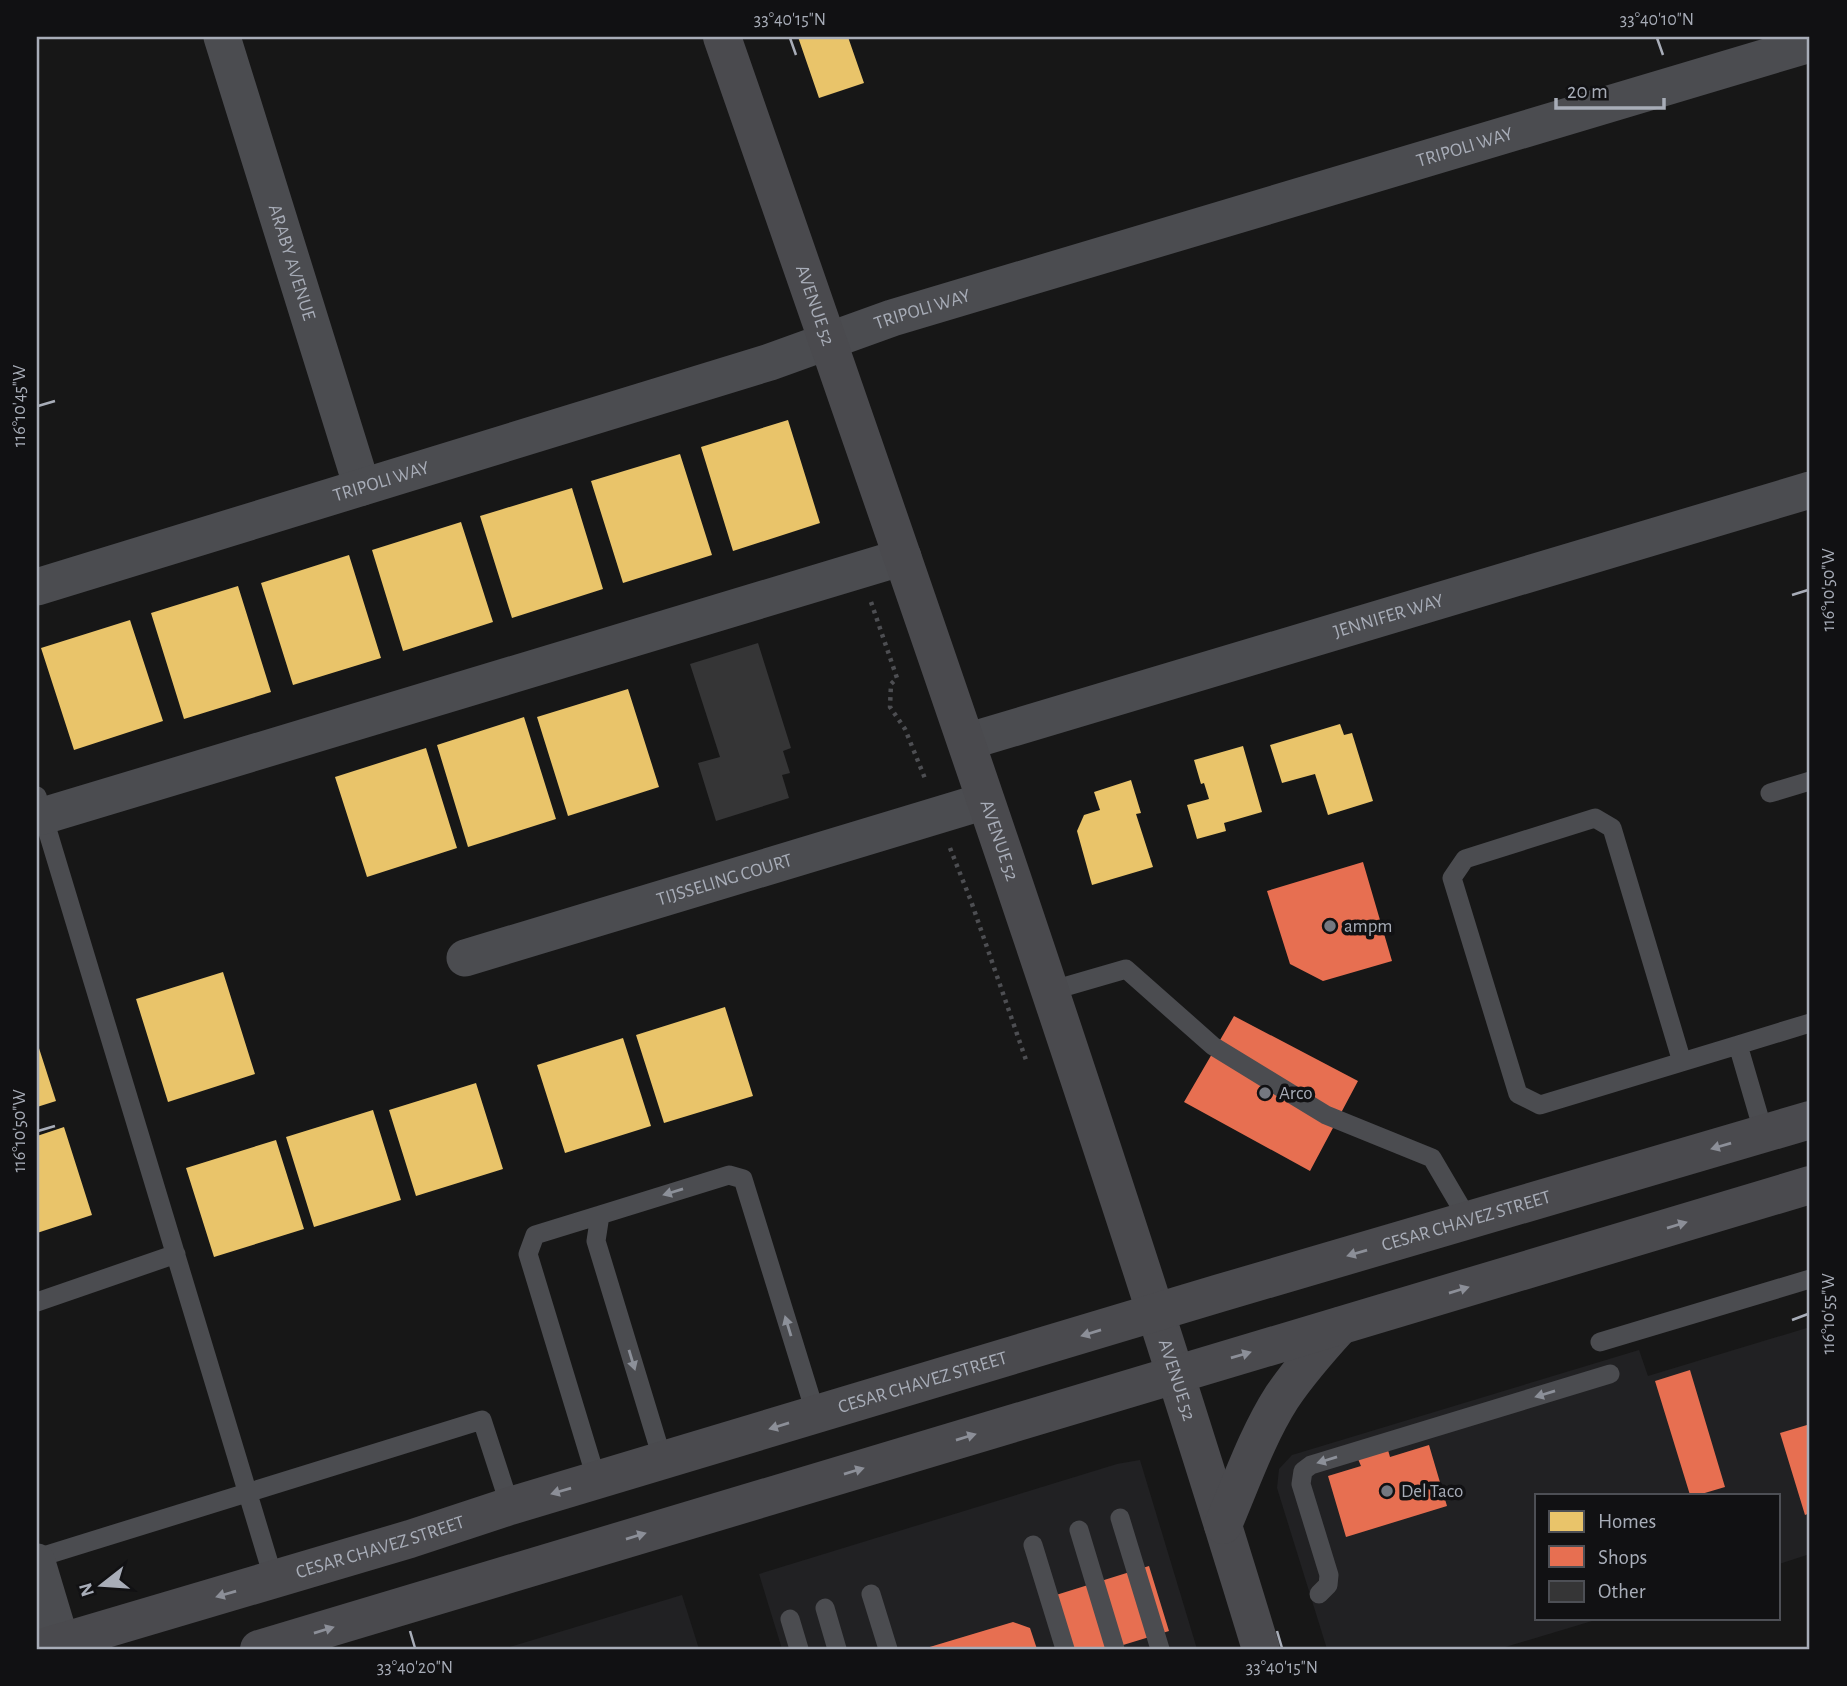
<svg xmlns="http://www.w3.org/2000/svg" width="1847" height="1686" viewBox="0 0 1847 1686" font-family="'Alegreya Sans',sans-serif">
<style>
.built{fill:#212123}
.homes{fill:#e9c46a}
.shops{fill:#e76f51}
.building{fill:#353536}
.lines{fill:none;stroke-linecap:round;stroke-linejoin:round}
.path{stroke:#4d4e52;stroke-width:4.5;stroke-dasharray:3.5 5;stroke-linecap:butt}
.service{stroke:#4b4c50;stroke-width:19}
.minor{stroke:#4b4c50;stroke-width:37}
.secondary{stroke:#4a4a4e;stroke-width:38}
.oneway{fill:#8c8f98}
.oneway2{fill:#8c9099}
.ticks{fill:none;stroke:#a8adb8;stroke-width:2.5}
.poi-dot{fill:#757880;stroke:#111113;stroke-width:2.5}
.labels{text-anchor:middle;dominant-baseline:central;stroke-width:7;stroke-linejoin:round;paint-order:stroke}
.street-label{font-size:19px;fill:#a8adb8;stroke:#111113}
.poi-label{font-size:19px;fill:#a8adb8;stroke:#111113;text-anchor:start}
.neatline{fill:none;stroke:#a8adb8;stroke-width:2.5}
.ticks-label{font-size:18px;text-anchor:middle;fill:#a8adb8}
</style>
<rect width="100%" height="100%" fill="#171717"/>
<!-- built -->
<path class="built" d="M1810 1327V1554L1779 1564V1495H1537V1618H1602L1499 1649H1327L1277 1488 1279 1469 1292 1455 1639 1350 1648 1376Z
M1140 1460 1197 1649H782L759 1574 1117 1464Z
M682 1595 699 1649H503Z"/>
<!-- homes -->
<path class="homes" d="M798 37H848L864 83 819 98Z
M788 420 820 523 733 551 701 447Z
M680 454 712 555 623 583 591 481Z
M572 488 603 589 512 618 480 516Z
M461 522 493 622 403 651 372 550Z
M349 555 381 658 293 685 261 583Z
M238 586 271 692 184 719 151 613Z
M130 620 163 721 74 750 41 648Z
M628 689 659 787 568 816 537 717Z
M524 717 556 819 468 847 437 745Z
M1340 724 1344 735 1352 733 1373 801 1328 815 1315 774 1282 783 1270 745Z
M1243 746 1262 812 1224 823 1226 831 1197 839 1187 805 1209 799 1204 783 1201 784 1194 760Z
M426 748 457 848 367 877 335 777Z
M1131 780 1141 813 1136 814 1153 867 1092 885 1077 831 1084 815 1100 810 1094 792Z
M223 972 255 1074 168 1102 136 999Z
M725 1007 753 1096 664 1123 636 1035Z
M623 1038 651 1126 565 1153 537 1065Z
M37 1042 56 1101 37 1107Z
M476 1083 503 1169 416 1196 389 1110Z
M373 1110 401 1200 314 1227 286 1137Z
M64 1127 92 1215 37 1233V1136Z
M276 1140 304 1229 214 1257 186 1168Z"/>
<!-- shops -->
<path class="shops" d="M1363 862 1392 961 1323 981 1290 964 1267 891Z
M1234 1016 1358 1081 1310 1171 1184 1102Z
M1690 1370 1725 1487 1698 1495H1690L1655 1381Z
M1807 1425 1810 1436V1513L1805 1515 1780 1433Z
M1429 1445 1447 1506 1346 1537 1328 1476 1361 1466 1358 1459 1388 1450 1390 1457Z
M1149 1566 1169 1631 1110 1649H1073L1056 1595Z
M1013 1622 1030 1628 1037 1649H923Z"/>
<!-- building -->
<path class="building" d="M758 643 791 748 783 751 790 773 782 775 789 798 716 821 698 763 720 757 690 664Z"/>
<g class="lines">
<!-- path -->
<path class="path" d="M871 602 897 678 891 684 890 707 905 729 926 781
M950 848 971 901 1026 1060"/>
<!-- service -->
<path class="service" d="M1770 793 1810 781
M37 796 274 1580
M1050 991 1126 969 1213 1046 1326 1115 1432 1158 1469 1221
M1682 1062 1612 828 1595 818 1465 859 1452 878 1518 1094 1540 1105 1738 1045
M1764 1134 1738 1045 1810 1023
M37 1302 176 1254
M1600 1342 1810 1279
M663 1461 596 1241 600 1215 729 1175 743 1179 816 1415
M597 1481 528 1254 535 1235 600 1215
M1120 1518 1160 1649
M1079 1530 1115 1649
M1033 1545 1065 1649
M37 1558 482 1420 510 1506
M871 1594 888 1649
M1319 1594 1328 1585 1329 1575 1301 1484 1303 1471 1311 1465 1610 1374
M825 1608 837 1649
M790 1619 799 1649"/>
<!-- minor -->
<g class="minor">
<path id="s1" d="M222 37 362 487"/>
<path id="s2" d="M37 587 770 362 892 318 1810 44"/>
<path id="s3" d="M966 742 1810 490"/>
<path d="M43 816 903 557"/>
<path id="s4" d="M465 958 985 801"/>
<path d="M37 1562 61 1642 72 1649"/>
</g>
<!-- secondary -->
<g class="secondary">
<path id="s5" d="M722 37C908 572 1096 1107 1261 1649"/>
<path d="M1223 1525C1241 1483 1257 1436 1282 1397 1299 1372 1319 1349 1340 1326"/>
<path id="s6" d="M38 1649 410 1539 510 1506 1220 1293 1810 1120"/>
<path d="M259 1649 1810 1185"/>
</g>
</g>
<!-- one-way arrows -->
<defs><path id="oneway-solid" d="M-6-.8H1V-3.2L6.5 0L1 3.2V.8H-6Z" transform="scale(1.75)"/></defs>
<g class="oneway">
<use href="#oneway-solid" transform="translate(1721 1146) rotate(164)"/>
<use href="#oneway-solid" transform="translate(1677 1225) rotate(-17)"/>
<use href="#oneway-solid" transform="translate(1357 1253) rotate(164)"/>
<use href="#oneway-solid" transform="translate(1459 1290) rotate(-17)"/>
<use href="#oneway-solid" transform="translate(1091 1333) rotate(163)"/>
<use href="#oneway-solid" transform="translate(1241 1355) rotate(-16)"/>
<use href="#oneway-solid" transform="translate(779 1426) rotate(163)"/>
<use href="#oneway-solid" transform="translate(966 1437) rotate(-17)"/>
<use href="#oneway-solid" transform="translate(854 1471) rotate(-17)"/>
<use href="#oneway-solid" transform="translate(561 1491) rotate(164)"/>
<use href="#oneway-solid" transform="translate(636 1536) rotate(-17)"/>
<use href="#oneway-solid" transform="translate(226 1594) rotate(164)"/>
<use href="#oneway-solid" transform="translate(324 1630) rotate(-17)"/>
</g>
<g class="oneway2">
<use href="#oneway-solid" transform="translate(673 1192) rotate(163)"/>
<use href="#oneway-solid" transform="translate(788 1326) rotate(-107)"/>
<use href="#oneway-solid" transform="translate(632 1360) rotate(73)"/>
<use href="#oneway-solid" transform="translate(1545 1394) rotate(163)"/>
<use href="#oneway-solid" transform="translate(1327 1460) rotate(163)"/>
</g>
<!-- ticks -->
<path class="ticks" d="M790 38 796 55M1657 38 1663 55M38 406 55 401M1792 595 1808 590M38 1131 55 1126M1792 1320 1808 1314M410 1631 415 1648M1277 1631 1282 1648"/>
<!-- markers -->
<g class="poi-dot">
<circle cx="1330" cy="926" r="7"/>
<circle cx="1265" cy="1093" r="7"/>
<circle cx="1387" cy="1491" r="7"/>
</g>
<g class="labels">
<!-- street labels -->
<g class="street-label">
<text stroke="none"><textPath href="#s2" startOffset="1494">TRIPOLI WAY</textPath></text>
<text stroke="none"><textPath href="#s1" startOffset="236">ARABY AVENUE</textPath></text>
<text stroke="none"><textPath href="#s5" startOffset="284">AVENUE 52</textPath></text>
<text stroke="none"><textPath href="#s2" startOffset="928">TRIPOLI WAY</textPath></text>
<text stroke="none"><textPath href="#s2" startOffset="360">TRIPOLI WAY</textPath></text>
<text stroke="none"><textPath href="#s3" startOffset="441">JENNIFER WAY</textPath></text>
<text stroke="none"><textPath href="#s5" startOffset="850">AVENUE 52</textPath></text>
<text stroke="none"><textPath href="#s4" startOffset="271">TIJSSELING COURT</textPath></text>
<text stroke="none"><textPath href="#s6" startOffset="1491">CESAR CHAVEZ STREET</textPath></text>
<text stroke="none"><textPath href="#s5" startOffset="1418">AVENUE 52</textPath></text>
<text stroke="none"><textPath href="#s6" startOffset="924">CESAR CHAVEZ STREET</textPath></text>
<text stroke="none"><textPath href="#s6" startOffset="357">CESAR CHAVEZ STREET</textPath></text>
</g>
<!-- poi labels -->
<g class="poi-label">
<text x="1344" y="926">ampm</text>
<text x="1279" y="1093">Arco</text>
<text x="1401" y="1491">Del Taco</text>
</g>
</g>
<!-- border -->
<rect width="1847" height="1686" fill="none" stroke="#111113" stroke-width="77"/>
<!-- legend -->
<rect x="1535" y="1494" width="245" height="126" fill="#111113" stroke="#4d4f55" stroke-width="2"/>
<rect x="1549" y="1511" width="35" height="21" fill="#e9c46a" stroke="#4d4f55" stroke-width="2"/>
<text x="1598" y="1528" font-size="21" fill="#a8adb8">Homes</text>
<rect x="1549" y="1546" width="35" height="21" fill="#e76f51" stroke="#4d4f55" stroke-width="2"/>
<text x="1598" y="1564" font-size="21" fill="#a8adb8">Shops</text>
<rect x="1549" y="1581" width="35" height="21" fill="#353536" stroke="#4d4f55" stroke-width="2"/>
<text x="1598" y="1598" font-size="21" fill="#a8adb8">Other</text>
<!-- north arrow -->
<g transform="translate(102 1585) rotate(253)" stroke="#111113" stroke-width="5" paint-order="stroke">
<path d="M0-5L12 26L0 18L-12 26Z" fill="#a8adb8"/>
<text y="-10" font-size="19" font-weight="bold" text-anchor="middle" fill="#a8adb8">N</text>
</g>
<!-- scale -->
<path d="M1556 98v10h108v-10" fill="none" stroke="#a8adb8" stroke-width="3.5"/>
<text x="1567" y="98" font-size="21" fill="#a8adb8" stroke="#111113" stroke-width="5" paint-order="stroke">20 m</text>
<rect x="38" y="38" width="1770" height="1610" class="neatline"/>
<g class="ticks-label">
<text x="790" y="25">33°40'15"N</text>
<text x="1657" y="25">33°40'10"N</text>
<text transform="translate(19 406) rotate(-90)" y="6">116°10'45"W</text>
<text transform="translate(1828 590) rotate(-90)" y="6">116°10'50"W</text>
<text transform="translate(19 1131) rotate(-90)" y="6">116°10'50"W</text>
<text transform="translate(1828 1314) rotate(-90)" y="6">116°10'55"W</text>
<text x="415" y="1673">33°40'20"N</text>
<text x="1282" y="1673">33°40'15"N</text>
</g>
</svg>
